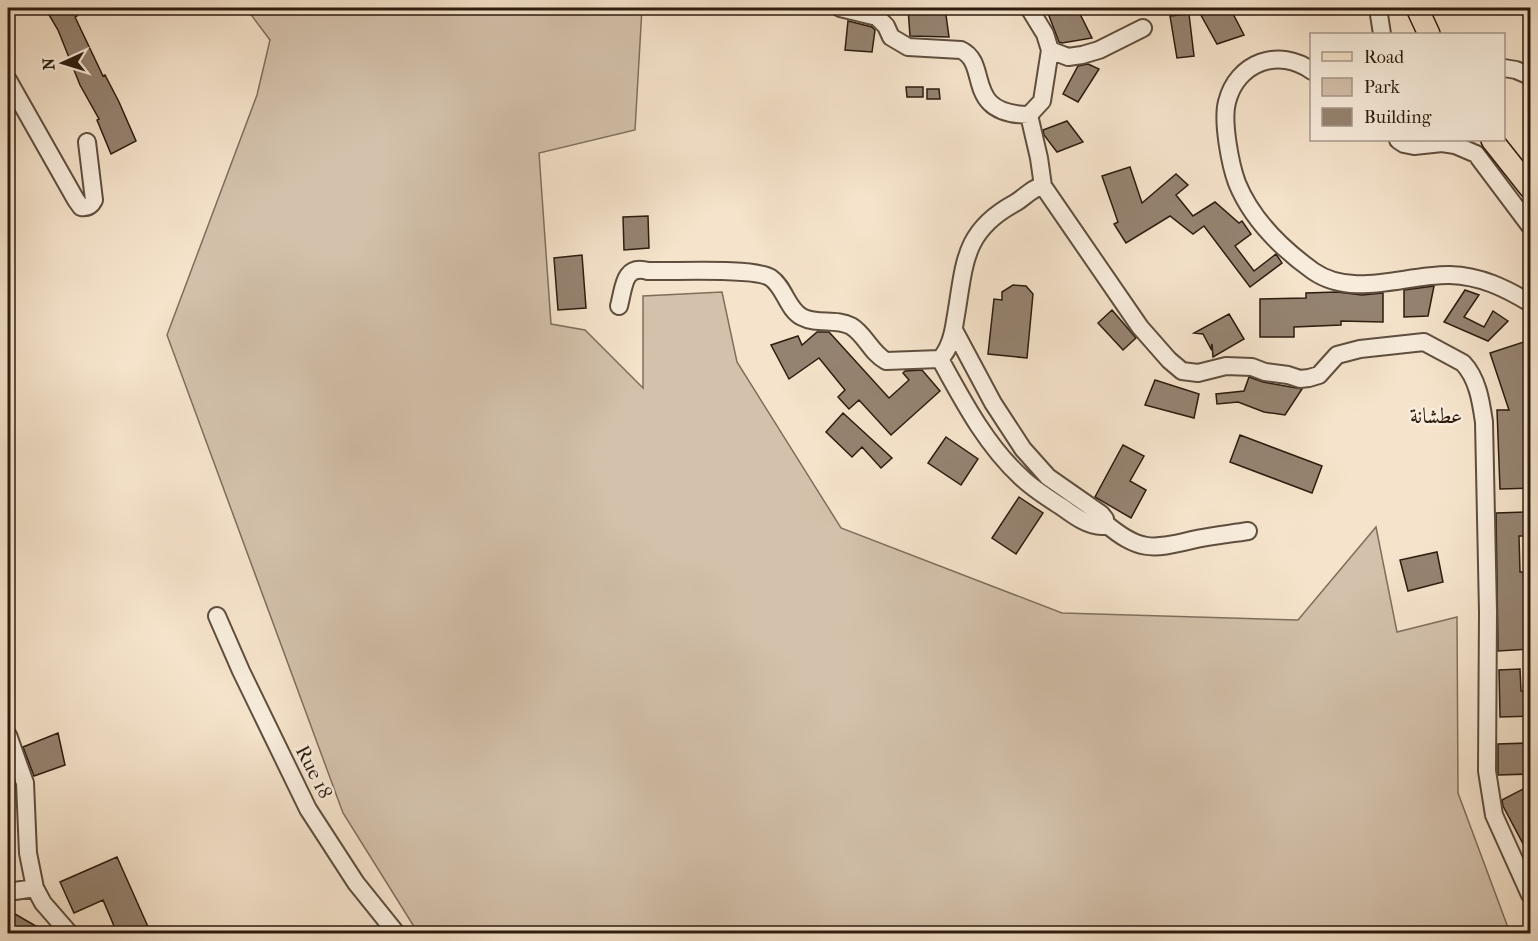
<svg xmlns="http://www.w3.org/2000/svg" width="1538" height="941" viewBox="0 0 1538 941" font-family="'IM FELL French Canon',Amiri,serif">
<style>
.green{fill:#d3c1ab;stroke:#806e5d;stroke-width:1.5}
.building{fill:#958371;stroke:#2d1c0f;stroke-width:1.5}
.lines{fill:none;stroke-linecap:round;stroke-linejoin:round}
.minor-casing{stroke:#5f4e3e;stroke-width:20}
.major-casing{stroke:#2d1c0f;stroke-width:24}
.minor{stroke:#f8eddd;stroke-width:16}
.major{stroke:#f5e3cb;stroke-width:21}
.labels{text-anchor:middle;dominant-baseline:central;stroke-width:5;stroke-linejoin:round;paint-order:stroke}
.street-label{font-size:20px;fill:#2d1c0f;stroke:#f8eddd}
.quarter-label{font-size:22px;fill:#2d1c0f;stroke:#f8eddd}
</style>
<rect width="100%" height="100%" fill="#f5e3cb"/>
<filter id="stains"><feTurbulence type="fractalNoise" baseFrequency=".00333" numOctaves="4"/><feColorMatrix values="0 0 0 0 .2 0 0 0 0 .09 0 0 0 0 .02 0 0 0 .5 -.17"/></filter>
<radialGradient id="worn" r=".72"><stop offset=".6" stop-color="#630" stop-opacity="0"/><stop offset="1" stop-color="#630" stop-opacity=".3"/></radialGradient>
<!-- green -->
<path class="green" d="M246 8H642L635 130 539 153 551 324 585 330 643 388V296L722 292 737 362 841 528 1062 613 1298 620 1376 527 1397 632 1457 617 1458 793 1510 933H418L343 813 167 335 257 95 270 40Z"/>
<!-- building -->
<path class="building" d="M45 8H74L77 16 75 17 103 76 105 75 119 102 136 141 111 154 97 120 99 119 80 85 58 30Z
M908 8H945L949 37 910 36Z
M1046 8H1077L1092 38 1062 43 1059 42Z
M1197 8H1230L1244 35 1217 44Z
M1189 14 1194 56 1177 58 1170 16Z
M848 21 872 27 875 30 872 52 845 50Z
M1088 64 1099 69 1078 102 1063 94 1078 66Z
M906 87H923V97H907Z
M927 89H939L940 99H927Z
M1067 121 1083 142 1057 152 1044 135 1043 130Z
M1130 167 1142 203 1176 174 1188 185 1176 195 1193 216 1215 202 1239 223 1242 221 1251 234 1235 246 1254 271 1276 254 1282 263 1250 287 1204 226 1193 234 1170 216 1126 243 1114 224 1118 222 1102 176Z
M648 216 649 248 624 250 623 217Z
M582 255 586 308 558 310 554 258Z
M1013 285 1026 286 1033 294 1027 358 988 354 994 299 1002 300V292Z
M1434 286 1428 316 1404 317V290Z
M1465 290 1479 295 1464 317 1484 327 1493 311 1508 321 1488 341 1444 322Z
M1337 292 1362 295 1383 293V322L1341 321V325L1294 327V337H1260V299L1306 298V293Z
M1112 310 1136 338 1123 350 1098 323Z
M1229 314 1244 339 1213 357 1212 344 1211 349 1203 334 1194 333Z
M817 332H829L889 398 909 380 903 373 905 371 922 370 940 391 891 435 859 400 849 409 838 397 845 390 819 358 789 379 771 345 798 336 802 345Z
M1530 340V488L1500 489 1497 410H1509L1490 353Z
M1249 377 1263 382 1302 389 1285 415 1264 412 1238 402 1217 404 1216 394 1244 391Z
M1155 380 1199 394 1194 418 1145 405Z
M843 413 892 458 881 468 862 447 852 457 826 432Z
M1240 435 1322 466 1312 493 1230 462Z
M946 437 978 459 961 485 928 463Z
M1123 445 1144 456 1130 481 1146 490 1131 518 1095 497Z
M1019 497 1043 513 1016 554 992 538Z
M1530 512V536H1519L1520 572H1530V649L1498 651 1496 513Z
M1437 552 1443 582 1408 591 1400 560Z
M1520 669 1521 691H1530V716L1500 717 1499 670Z
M58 733 65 765 34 776 23 747Z
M1530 743V774L1498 775V744Z
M1527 787 1530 793V857L1503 806 1502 800Z
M117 857 149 929 138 933H117L103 900 74 913 60 882Z
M8 910 48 933H8Z"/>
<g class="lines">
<defs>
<path id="minor" d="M840 8 877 17 886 26 891 37 908 47 961 50C991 64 962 114 1029 115
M1029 8 1045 34 1050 50 1068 57 1082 55 1099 50 1143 28
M1378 8 1382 34
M1504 68 1516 70 1530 76
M1312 71C1279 47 1237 62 1227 102 1222 121 1230 164 1237 183 1252 220 1281 248 1313 271 1353 299 1406 274 1450 275 1481 276 1505 288 1530 303
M8 80 76 200 81 207C88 208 91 206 94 200L87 142
M1398 140 1404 144 1414 146 1442 143 1455 145 1476 154 1530 226
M1043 186 1140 327 1169 360 1182 371 1198 373 1226 366 1252 367 1265 372 1288 375 1300 379 1309 378 1319 375 1337 355 1360 349 1424 342 1463 363C1478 379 1481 402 1484 422L1488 612 1487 771 1494 815 1530 895
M619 306C624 288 623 264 648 271 672 272 755 267 771 278 785 288 787 309 802 317 817 325 836 318 851 326 865 334 871 353 886 361L940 359C950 349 953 335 955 321 965 266 961 232 1015 203 1024 198 1033 187 1043 186L1039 158 1029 115 1042 101 1050 50
M940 359C963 401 986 445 1021 477 1033 489 1048 498 1062 507 1073 515 1089 527 1103 526L1105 519 1101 514 1048 477 1023 449 993 403 954 330
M1105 523C1138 551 1151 550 1192 540 1210 536 1229 534 1248 531
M217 616 241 671 308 809 356 883 397 934
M8 735 25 783 28 853 35 888 43 903 70 934
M8 892 35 888"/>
<path id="major" d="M1417 8 1429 34
M1492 140 1530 188"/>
</defs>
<!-- minor casing -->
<use href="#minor" class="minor-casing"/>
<!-- major casing -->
<use href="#major" class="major-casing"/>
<!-- minor -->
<use href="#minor" class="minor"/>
<!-- major -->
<use href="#major" class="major"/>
</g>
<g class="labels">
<!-- street labels -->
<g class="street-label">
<text transform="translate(314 772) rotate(63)">Rue 18</text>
</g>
<!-- quarter labels -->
<g class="quarter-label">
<text x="1436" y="416">عطشانة</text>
</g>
</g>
<!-- margin -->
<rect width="1538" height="941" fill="none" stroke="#f5e3cb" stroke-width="30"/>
<rect x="9" y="9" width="1520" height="923" fill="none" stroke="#2d1c0f" stroke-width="3"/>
<rect x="15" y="15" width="1508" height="911" fill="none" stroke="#2d1c0f" stroke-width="1.5"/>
<!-- legend -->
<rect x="1310" y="33" width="195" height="108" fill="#f8eddd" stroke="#a7998b" stroke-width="1.5"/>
<rect x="1322" y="52" width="30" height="9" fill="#f5e3cb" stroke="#a7998b" stroke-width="1.5"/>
<text x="1364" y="63" font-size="18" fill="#2d1c0f">Road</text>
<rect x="1322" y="78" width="30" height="18" fill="#d3c1ab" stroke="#a7998b" stroke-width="1.5"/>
<text x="1364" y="93" font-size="18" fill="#2d1c0f">Park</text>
<rect x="1322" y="108" width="30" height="18" fill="#958371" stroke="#a7998b" stroke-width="1.5"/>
<text x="1364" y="123" font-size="18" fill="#2d1c0f">Building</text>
<!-- north arrow -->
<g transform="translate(63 63) rotate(266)" stroke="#f8eddd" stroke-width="4.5" paint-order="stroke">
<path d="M0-4.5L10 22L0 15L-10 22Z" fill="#2d1c0f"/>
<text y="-9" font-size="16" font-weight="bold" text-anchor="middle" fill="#2d1c0f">N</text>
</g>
<rect width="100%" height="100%" filter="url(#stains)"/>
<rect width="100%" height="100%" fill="url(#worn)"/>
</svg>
